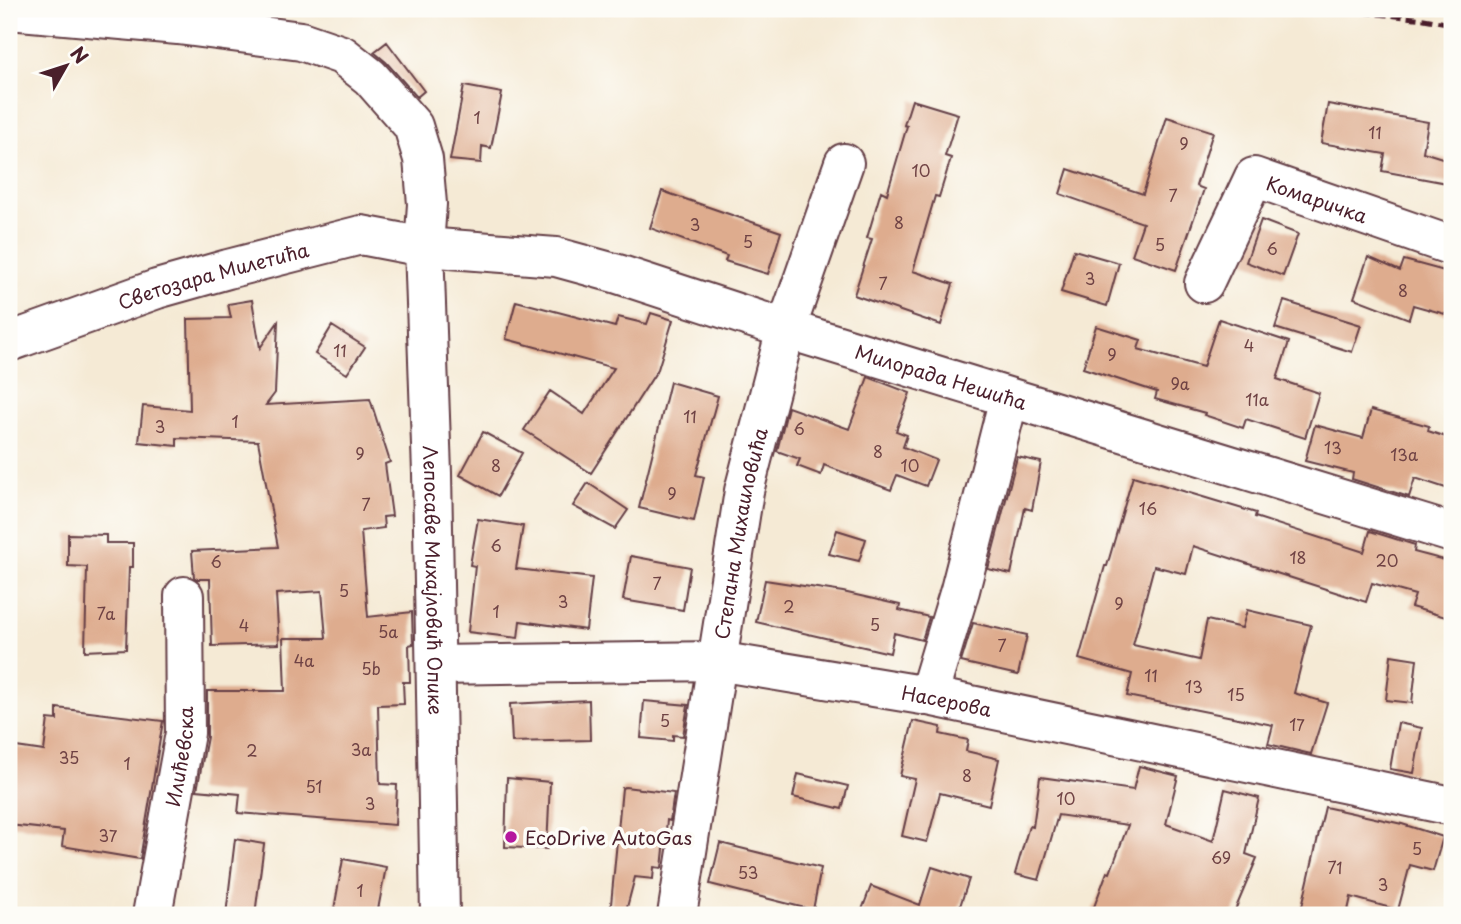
<svg xmlns="http://www.w3.org/2000/svg" width="1461" height="924" viewBox="0 0 1461 924" font-family="'Playpen Sans',sans-serif">
<style>
.building{fill:#deac8e}
.lines{fill:none;stroke-linecap:round;stroke-linejoin:round}
.minor-casing{stroke:#643d44;stroke-width:42}
.minor{stroke:#fff;stroke-width:38}
.rail{stroke:#4a1f2b;stroke-width:5;stroke-dasharray:10 5;stroke-linecap:butt}
.poi-dot{fill:#b5179e;stroke:#fdfcf7;stroke-width:2.5}
.labels{text-anchor:middle;dominant-baseline:central;stroke-width:7;stroke-linejoin:round;paint-order:stroke}
.number-label{font-size:16px;fill:#6f4244}
.street-label{font-size:19px;fill:#4a1f2b;stroke:#fdfcf7}
.poi-label{font-size:19px;fill:#4a1f2b;stroke:#fdfcf7;text-anchor:start}
</style>
<rect width="100%" height="100%" fill="#fdfcf7"/>
<filter id="ink" filterUnits="userSpaceOnUse"><feTurbulence type="fractalNoise" baseFrequency=".0143" numOctaves="2"/><feDisplacementMap in="SourceGraphic" scale="14" xChannelSelector="R" yChannelSelector="G"/><feConvolveMatrix kernelMatrix="1 2 1 2 8 2 1 2 1" color-interpolation-filters="sRGB"/></filter>
<filter id="wash" filterUnits="userSpaceOnUse"><feTurbulence type="fractalNoise" baseFrequency=".00686" numOctaves="4" result="noise"/><feDisplacementMap in="SourceGraphic" scale="28" xChannelSelector="R" yChannelSelector="G"/><feGaussianBlur stdDeviation="1.57" result="paint"/><feColorMatrix in="noise" values="0 0 0 0 0 0 0 0 0 0 0 0 0 0 0 0 0 1.4 0 .05"/><feComposite in="paint" operator="in"/></filter>
<g filter="url(#wash)">
<rect width="100%" height="100%" fill="#f5ead5"/>
<g id="blocks">
<!-- building -->
<path class="building" d="M387 42 424 91 417 97 386 62 374 52Z
M464 86 502 93 491 148 482 146 481 163 450 160Z
M912 100 958 114 945 156 951 158 939 197 935 196 913 271 953 284 941 325 854 295 872 239 867 238 881 191 887 194 907 126 904 125Z
M1328 104 1428 122 1423 152 1452 161V184L1382 171 1385 154 1321 143Z
M1167 117 1213 132 1196 186 1204 189 1176 270 1132 255 1143 223 1060 194 1068 169 1143 194Z
M662 191 781 232 768 274 725 261 727 256 650 228Z
M1261 220 1298 234 1283 276 1246 262Z
M1074 250 1119 263 1107 306 1061 292Z
M1368 257 1400 271 1404 260 1452 273V316L1413 305 1409 319 1354 298Z
M252 300 260 348 278 322 275 393 266 405 370 399 390 462 385 464 392 516 383 517 384 528 361 531 368 617 412 612 413 644 409 645 410 682H403L404 704 378 705 380 784 397 785 395 825 238 813 240 794 197 790 207 737V691H285L283 638H326L322 591 276 594 279 644 212 646 210 579H197L194 577 192 551 278 547 258 441 177 438V446L139 442 143 406 190 410 188 319 231 318 228 304Z
M516 301 615 327 618 317 647 324 651 313 673 320 658 369 591 473 524 430 550 391 584 414 614 368 506 339Z
M1284 301 1361 325 1352 352 1275 328Z
M1219 319 1289 342 1277 379 1319 393 1305 438 1246 419 1243 428 1204 415 1205 413 1155 399 1157 392 1083 368 1096 326 1141 340 1138 349 1203 367Z
M332 326 365 347 347 374 315 354Z
M868 377 910 393 896 431 907 435 903 447 936 460 926 486 897 475 891 490 824 465 821 475 797 466 800 459 777 451 788 407 849 429Z
M670 382 718 396 696 475 704 477 694 521 639 508Z
M1371 410 1429 426 1428 431 1452 439V490L1415 478 1409 497 1352 479 1353 473 1305 461 1315 425 1363 438Z
M483 432 522 453 498 496 460 475Z
M1017 457 1041 462 1032 510 1025 508 1011 574 988 569Z
M1133 476 1256 513 1255 517 1364 552 1370 531 1415 545 1414 552 1452 562V607H1450L1449 618 1411 607 1415 595 1372 583 1366 602 1193 546 1186 574 1154 566 1133 645 1199 660 1207 620 1242 628 1247 610 1311 625 1294 693 1327 703 1311 754 1268 744 1273 725 1127 696 1132 674 1079 659 1105 566H1107Z
M588 483 628 510 615 529 573 506Z
M478 519 523 526 516 569 592 578 586 630 520 621 518 638 468 632 475 566 470 565Z
M837 530 866 539 859 561 829 554Z
M68 534 106 535V543H133V567H129L126 649 85 651 87 567 68 566Z
M631 556 690 567 683 610 623 600Z
M765 580 843 592 900 605 899 610 929 617 922 640 894 633 890 653 756 622Z
M973 623 1027 635 1018 675 961 662Z
M1391 655 1417 659 1412 703 1386 700Z
M589 700 590 740 512 742 510 704Z
M644 701 688 705 683 736 673 735V741L641 738Z
M57 708 163 721 140 859 62 846 64 831 9 825V746L44 751 48 719 57 720Z
M913 721 941 727 940 734 968 740 966 751 999 759 989 805 940 793 927 842 902 836 915 779 900 776Z
M1398 723 1422 728 1414 773 1390 769Z
M1139 766 1178 776 1166 824 1213 841 1225 789 1259 798 1246 854 1257 858 1233 915H1091L1107 872 1110 873 1128 825 1058 815 1039 880 1015 874 1029 826 1033 827 1040 777 1133 790Z
M798 774 848 786 842 809 793 797Z
M507 778 550 782 547 849 505 847Z
M625 787 674 793 670 821 667 820 662 868 654 867 653 879 635 877 625 915H610L622 788Z
M1325 807 1402 824 1443 837 1433 871 1410 865 1398 910 1351 897 1347 915H1300Z
M235 839 264 844 255 915H226Z
M720 843 821 868 813 910 710 884Z
M343 859 386 867 377 915H333Z
M932 867 969 879 957 915H860L871 886 920 905Z"/>
</g>
</g>
<g filter="url(#ink)">
<use href="#blocks" fill-opacity="0" stroke="#643d44" stroke-width="2"/>
<g class="lines">
<defs>
<g id="minor">
<path id="s1" d="M9 10 178 25 301 41 342 55 370 77 413 126 423 159 427 204 424 247 432 473 440 915"/>
<path id="s2" d="M1204 283 1254 177 1452 246"/>
<path id="s3" d="M9 342 157 289 228 269 361 235 424 247 556 257 618 274 786 329 1452 533"/>
<path id="s4" d="M436 665 717 661 928 696 1452 806"/>
<path d="M928 696 960 590 1009 398"/>
<path id="s5" d="M152 915 185 733 184 596"/>
<path id="s6" d="M677 915 744 491 786 329 844 163"/>
</g>
</defs>
<!-- minor casing -->
<use href="#minor" class="minor-casing"/>
<!-- minor -->
<use href="#minor" class="minor"/>
<!-- rail -->
<path class="rail" d="M1333 9 1424 19 1452 24"/>
</g>
</g>
<!-- markers -->
<circle class="poi-dot" cx="511" cy="837" r="7"/>
<g class="labels">
<!-- number labels -->
<g class="number-label">
<text x="477" y="117">1</text>
<text x="1375" y="132">11</text>
<text x="1184" y="143">9</text>
<text x="921" y="170">10</text>
<text x="1173" y="195">7</text>
<text x="899" y="222">8</text>
<text x="695" y="224">3</text>
<text x="748" y="241">5</text>
<text x="1160" y="244">5</text>
<text x="1272" y="248">6</text>
<text x="1090" y="278">3</text>
<text x="883" y="283">7</text>
<text x="1403" y="290">8</text>
<text x="1249" y="345">4</text>
<text x="340" y="350">11</text>
<text x="1112" y="354">9</text>
<text x="1180" y="383">9a</text>
<text x="1257" y="399">11a</text>
<text x="690" y="416">11</text>
<text x="235" y="421">1</text>
<text x="160" y="426">3</text>
<text x="799" y="428">6</text>
<text x="1333" y="447">13</text>
<text x="878" y="451">8</text>
<text x="360" y="453">9</text>
<text x="1404" y="454">13a</text>
<text x="496" y="465">8</text>
<text x="910" y="465">10</text>
<text x="672" y="493">9</text>
<text x="366" y="504">7</text>
<text x="1148" y="508">16</text>
<text x="496" y="545">6</text>
<text x="1298" y="557">18</text>
<text x="1387" y="560">20</text>
<text x="216" y="561">6</text>
<text x="657" y="583">7</text>
<text x="344" y="590">5</text>
<text x="563" y="601">3</text>
<text x="1119" y="603">9</text>
<text x="789" y="606">2</text>
<text x="496" y="611">1</text>
<text x="106" y="613">7a</text>
<text x="875" y="624">5</text>
<text x="244" y="625">4</text>
<text x="388" y="631">5a</text>
<text x="1002" y="645">7</text>
<text x="304" y="660">4a</text>
<text x="371" y="668">5b</text>
<text x="1151" y="675">11</text>
<text x="1194" y="686">13</text>
<text x="1236" y="694">15</text>
<text x="665" y="720">5</text>
<text x="1297" y="724">17</text>
<text x="361" y="749">3a</text>
<text x="252" y="750">2</text>
<text x="69" y="757">35</text>
<text x="127" y="763">1</text>
<text x="967" y="775">8</text>
<text x="314" y="786">51</text>
<text x="1066" y="798">10</text>
<text x="370" y="803">3</text>
<text x="108" y="835">37</text>
<text x="1417" y="848">5</text>
<text x="1221" y="857">69</text>
<text x="1335" y="867">71</text>
<text x="748" y="872">53</text>
<text x="1383" y="884">3</text>
<text x="360" y="890">1</text>
</g>
<!-- street labels -->
<g class="street-label">
<text stroke="none"><textPath href="#s2" startOffset="184">Комаричка</textPath></text>
<text stroke="none"><textPath href="#s3" startOffset="215">Светозара Милетића</textPath></text>
<text stroke="none"><textPath href="#s3" startOffset="968">Милорада Нешића</textPath></text>
<text stroke="none"><textPath href="#s6" startOffset="387">Степана Михаиловића</textPath></text>
<text stroke="none"><textPath href="#s1" startOffset="894">Лепосаве Михајловић Опике</textPath></text>
<text stroke="none"><textPath href="#s4" startOffset="514">Насерова</textPath></text>
<text stroke="none"><textPath href="#s5" startOffset="161">Илићевска</textPath></text>
</g>
<!-- poi labels -->
<g class="poi-label">
<text x="525" y="837">EcoDrive AutoGas</text>
</g>
</g>
<!-- margin -->
<rect width="1461" height="924" fill="none" stroke="#fdfcf7" stroke-width="35"/>
<!-- north arrow -->
<g transform="translate(66 66) rotate(51)" stroke="#fdfcf7" stroke-width="5" paint-order="stroke">
<path d="M0-5L12 26L0 18L-12 26Z" fill="#4a1f2b"/>
<text y="-10" font-size="19" font-weight="bold" text-anchor="middle" fill="#4a1f2b">N</text>
</g>
</svg>
